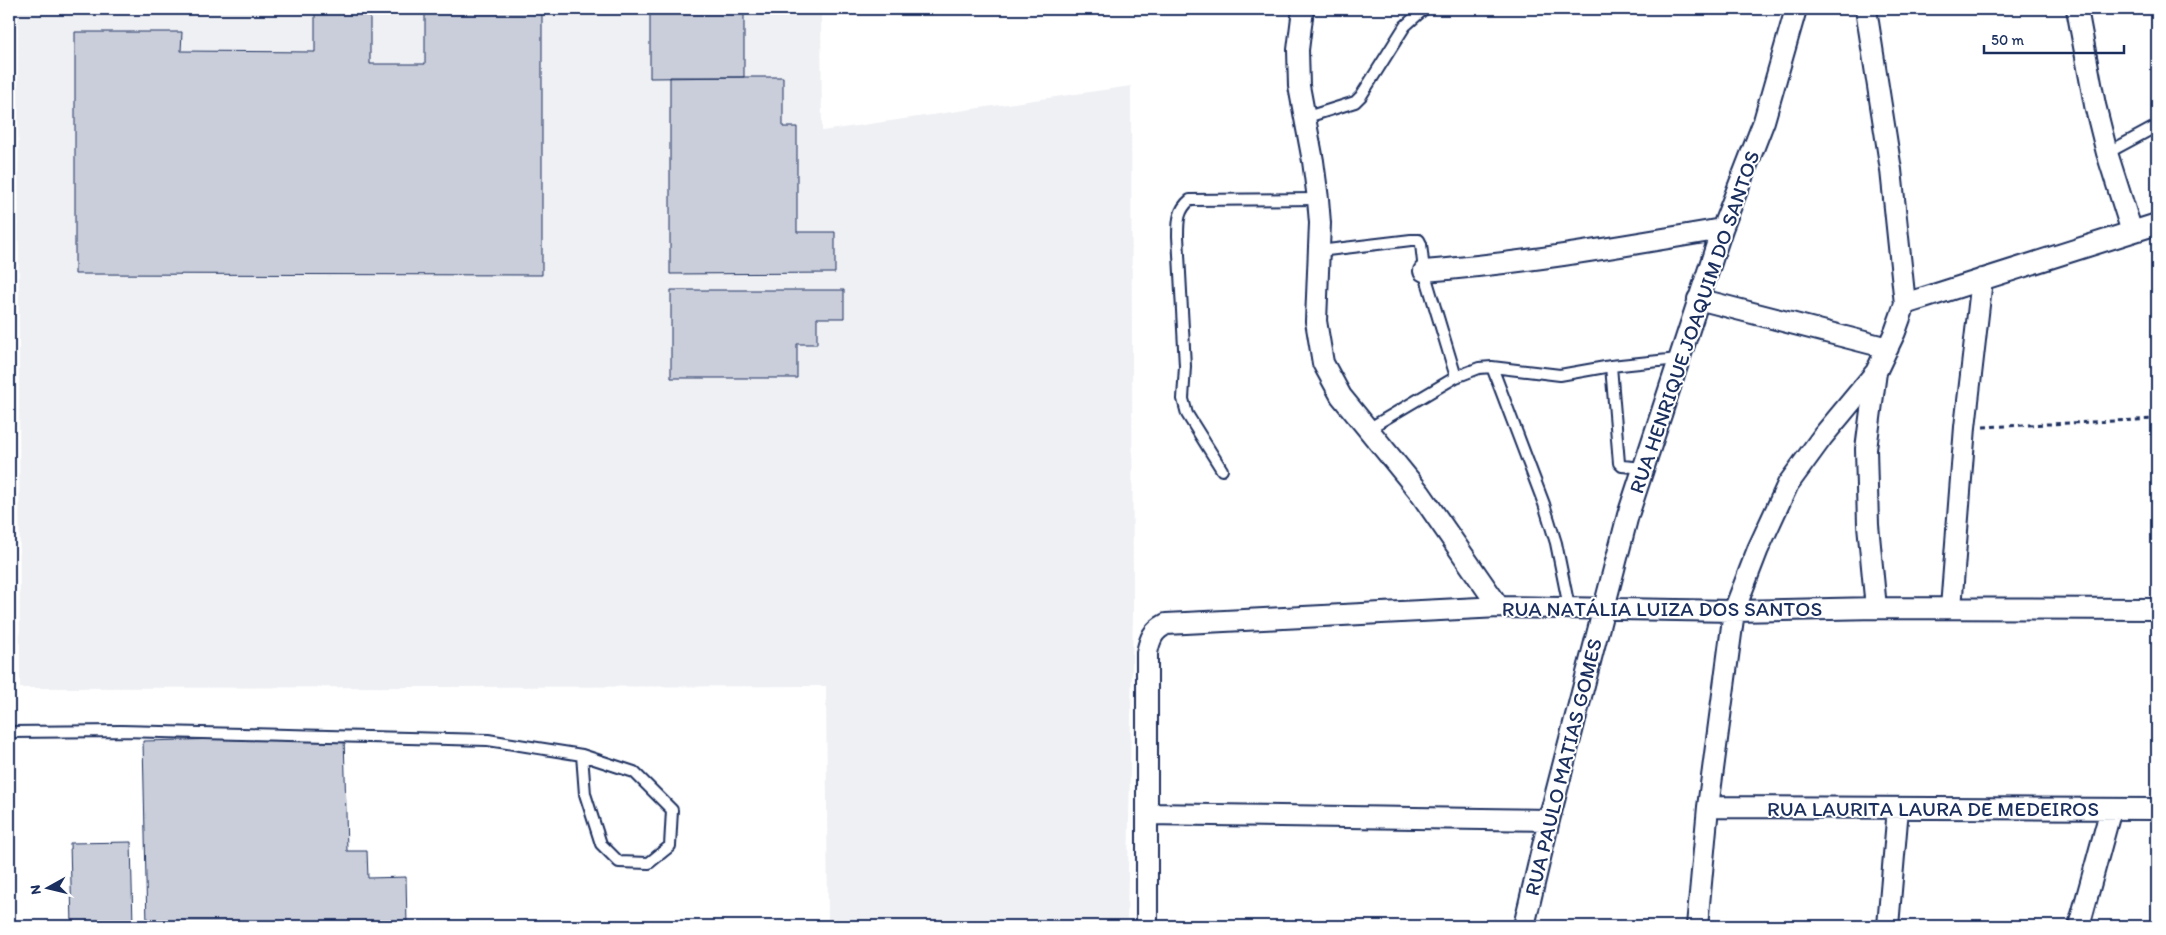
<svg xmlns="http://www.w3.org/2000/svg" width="2166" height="935" viewBox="0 0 2166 935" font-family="Itim,sans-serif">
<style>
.built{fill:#eff0f4}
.building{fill:#caceda;stroke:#1b2f5e}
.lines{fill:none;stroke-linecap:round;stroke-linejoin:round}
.service-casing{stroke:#1b2f5e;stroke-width:14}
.minor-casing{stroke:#1b2f5e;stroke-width:24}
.path{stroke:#1b2f5e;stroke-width:3;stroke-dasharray:5 4;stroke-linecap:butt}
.service{stroke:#fff;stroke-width:10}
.minor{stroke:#fff;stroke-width:20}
.labels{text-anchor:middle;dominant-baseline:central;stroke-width:4;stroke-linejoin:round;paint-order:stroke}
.street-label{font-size:21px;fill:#1b2f5e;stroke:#fff}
</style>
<rect width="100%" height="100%" fill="#fff"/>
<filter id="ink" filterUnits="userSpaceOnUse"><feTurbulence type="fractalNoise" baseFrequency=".02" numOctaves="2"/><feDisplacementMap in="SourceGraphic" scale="10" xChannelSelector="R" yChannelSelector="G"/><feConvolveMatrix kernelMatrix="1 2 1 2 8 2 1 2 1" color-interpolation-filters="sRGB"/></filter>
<g filter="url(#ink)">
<!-- built -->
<path class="built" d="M18 9H821L822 131 1131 86 1133 612 1127 926H828L826 686 20 688Z"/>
<!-- building -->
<path class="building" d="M315 9H370V64H425V9H542V275L75 274V32H182L181 51 315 52Z
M650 9H744V77L650 78Z
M670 77H783V127H797V232H835V273L670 274Z
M671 290H844V318H817V344H797V378H671Z
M344 736 347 851H367L368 878 406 877 407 926H147L143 741Z
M131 842 133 926H72L70 843Z"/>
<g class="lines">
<defs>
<path id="service" d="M1304 118 1355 102 1361 96 1405 26 1424 9
M2107 153 2157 126
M1319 251 1411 240H1419L1421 244 1424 271 1456 377 1479 368 1492 367 1560 375 1611 366
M1492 367 1544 504 1556 543 1569 607
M1368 429 1456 377
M1645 468 1622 466 1619 463 1611 366 1678 359
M1222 470 1187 414 1183 399 1185 366 1178 236C1178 221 1178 210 1190 200L1318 199
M9 732 121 731 488 740 582 755 634 772 672 810 670 846 649 863 619 862 601 844 585 794 582 755"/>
<path id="minor" d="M1303 9 1298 50 1299 86 1313 161 1318 199 1320 223 1316 321 1323 363 1341 396 1420 493 1499 607
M1866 9 1891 170 1905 304 1895 332 1876 372 1866 449 1868 525 1876 608
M2077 9 2095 105 2107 153 2132 232
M1424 271C1526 263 1622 246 1722 229
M1698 299 1888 348
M1905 304 2157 224
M1951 608 1965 427 1982 279
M1708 807 2157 809
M1148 814 1549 820
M1147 926V653C1150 638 1153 631 1166 624L1499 607 1734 611 1876 608 2157 609
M1524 926 1549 820 1628 515 1722 229 1764 121 1796 9
M1697 926 1708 807 1734 611 1758 549 1788 484 1823 436 1876 372
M1888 926 1898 808
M2079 926 2111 809"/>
</defs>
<!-- service casing -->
<use href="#service" class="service-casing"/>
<!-- minor casing -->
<use href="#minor" class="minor-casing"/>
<!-- path -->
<path class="path" d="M1983 427 2157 419"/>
<!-- service -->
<use href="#service" class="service"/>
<!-- minor -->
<use href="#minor" class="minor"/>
</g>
</g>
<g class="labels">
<!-- street labels -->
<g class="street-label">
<text transform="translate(1694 322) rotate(-71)">RUA HENRIQUE JOAQUIM DO SANTOS</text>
<text x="1662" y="608">RUA NATÁLIA LUIZA DOS SANTOS</text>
<text transform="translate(1563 767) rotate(-76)">RUA PAULO MATIAS GOMES</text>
<text x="1933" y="808">RUA LAURITA LAURA DE MEDEIROS</text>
</g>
</g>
<!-- margin -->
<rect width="2166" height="935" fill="none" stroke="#fff" stroke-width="30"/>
<rect x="15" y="15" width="2136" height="905" fill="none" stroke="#1b2f5e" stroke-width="2" filter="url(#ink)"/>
<!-- north arrow -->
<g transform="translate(48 888) rotate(262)" stroke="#ffffff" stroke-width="4" paint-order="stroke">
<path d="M0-4L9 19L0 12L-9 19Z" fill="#1b2f5e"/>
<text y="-8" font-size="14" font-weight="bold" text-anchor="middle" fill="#1b2f5e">N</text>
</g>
<!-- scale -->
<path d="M1984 45v8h140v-8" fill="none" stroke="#1b2f5e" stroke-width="2.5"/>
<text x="1991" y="45" font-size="15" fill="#1b2f5e" stroke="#ffffff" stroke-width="4" paint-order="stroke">50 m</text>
</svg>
